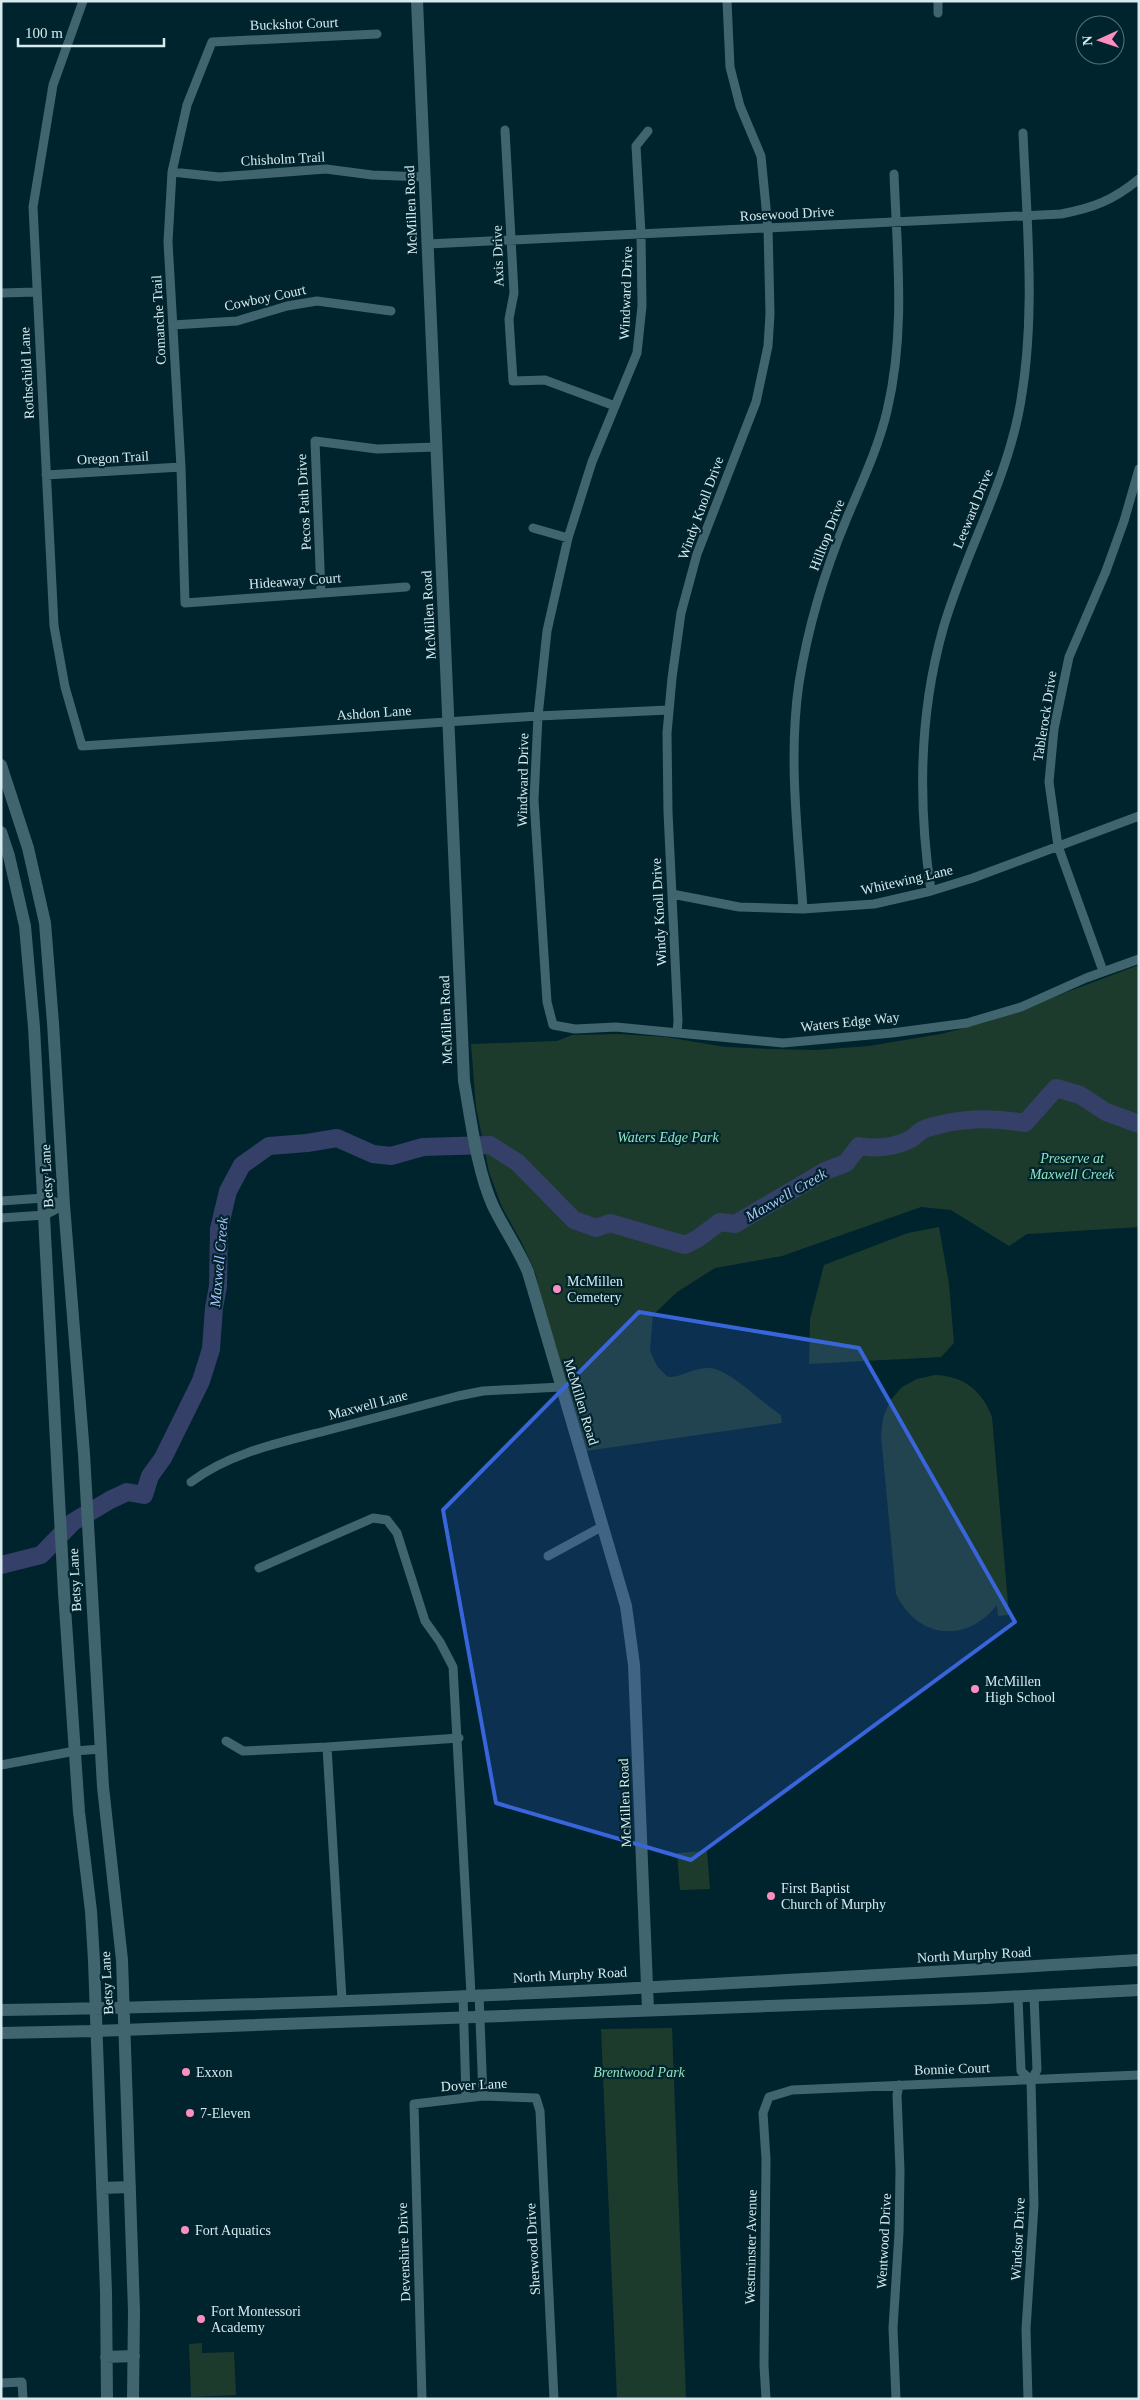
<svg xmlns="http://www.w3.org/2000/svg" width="1140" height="2400" viewBox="0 0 1140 2400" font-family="'Times New Roman',serif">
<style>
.green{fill:#1d3b2d}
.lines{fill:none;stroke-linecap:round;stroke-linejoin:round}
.river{stroke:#354068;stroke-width:18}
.street{stroke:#41656f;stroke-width:9}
.secondary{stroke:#41656f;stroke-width:12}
.marked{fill:#3965db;fill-opacity:0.2;stroke:#3965db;stroke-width:4;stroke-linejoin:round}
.poi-dot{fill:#fd8ec0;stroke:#00242d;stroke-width:2}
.labels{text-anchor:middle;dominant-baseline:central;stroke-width:4.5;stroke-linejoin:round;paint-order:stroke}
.street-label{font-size:14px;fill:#d6eaef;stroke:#00242d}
.park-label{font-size:14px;font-style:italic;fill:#92e4bc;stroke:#00242d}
.poi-label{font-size:14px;fill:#d6eaef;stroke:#00242d;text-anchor:start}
.water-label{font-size:15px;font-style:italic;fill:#b0c1f7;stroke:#00242d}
</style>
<rect width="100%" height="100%" fill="#00242d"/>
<!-- green -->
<path class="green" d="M1139 965V1227L1027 1234 1009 1246 951 1210 921 1207 782 1256 715 1268 677 1292 653 1315 650 1351 657 1366 668 1377C683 1377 694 1367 709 1368 730 1369 762 1403 781 1415L782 1423 586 1451 541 1302 536 1275 523 1245 502 1207 489 1172 476 1107 471 1044 557 1041 572 1035 618 1034 666 1037 725 1047 770 1049 817 1050 869 1046 941 1034 987 1022Z
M939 1227 949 1284 954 1343 941 1357 809 1364 810 1319 824 1265 908 1233Z
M935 1375C963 1376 982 1390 992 1417L1009 1615 998 1616 997 1605C967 1644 917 1639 896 1594L881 1436 883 1418 890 1401 902 1387 917 1379Z
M707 1851 710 1889 680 1890 677 1853Z
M672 2028 686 2399H617L601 2029Z
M202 2343V2353L234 2352 236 2395 191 2397 189 2344Z"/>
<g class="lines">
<!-- river -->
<path class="river" d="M1 1565 41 1555 73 1522 110 1500 127 1492 144 1495 150 1476 163 1458 201 1381 211 1349 214 1308 218 1286 219 1229 228 1191 242 1165 269 1146 307 1143 337 1138 373 1154 391 1156 423 1147 490 1145 517 1162 574 1220 596 1228 610 1223 685 1245 697 1239 720 1222 735 1224 825 1171 846 1163 859 1146C876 1149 895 1147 911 1139 916 1136 920 1130 927 1128 960 1118 990 1117 1025 1123L1056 1088 1080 1095 1106 1112 1139 1124"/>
<!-- street -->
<path class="street" d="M83 1 53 85 33 207 54 626 65 687 82 746 538 716 669 710
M938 1V13
M377 34 212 42 187 105 172 172 168 242 181 467 185 603 406 587
M505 130 514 293 509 319 513 381 545 380 615 406
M648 131 636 146 641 234 642 306 637 353 592 462 568 538 547 631 538 716 534 800 547 1002 553 1025 575 1029 616 1027 783 1043 892 1033 967 1023 1021 1007 1086 978 1139 959
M172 172 219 177 326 169 372 175 425 177
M428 244 1061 214C1093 208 1114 200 1139 179
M1 293 37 292
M173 325 237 321 287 306 317 301 391 311
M46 475 181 467
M533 528 568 538
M321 593 315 441 377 449 436 447
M931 891C918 804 919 714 943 629 964 556 1002 491 1018 416 1037 324 1027 226 1023 133
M672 894 739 907 803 909 874 904 931 891 973 878 1139 816
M803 909C798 834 788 758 799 683 808 627 824 573 846 520 861 484 878 449 887 411 906 332 897 253 894 174
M1103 971 1058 846 1049 782 1054 729 1069 657 1106 571 1124 521 1139 469
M677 1033 678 1021 668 812 667 733 672 678 681 613 697 554 756 402 768 346 770 314 768 228 761 156 740 106 730 67 727 1
M1 1201 44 1198 64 1205
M1 1218 45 1215 64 1205
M191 1482C230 1453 278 1443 325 1431 369 1419 414 1408 458 1396L483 1391 561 1387
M548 1556 603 1526
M259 1568 373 1518 387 1520 397 1533 425 1621 440 1642 453 1667 471 1994
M226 1741 243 1751 327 1747
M1 1765 75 1751 101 1749
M479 1994 483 2096
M463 1995 466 2098
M1018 1997 1021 2071 1031 2080
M342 1999 327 1747 459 1738
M1 2383 22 2382 23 2399
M422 2399 414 2104 483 2096 536 2098 540 2111 554 2399
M766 2399 764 2365 766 2159 763 2113 769 2097 792 2090 1139 2075
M896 2399 893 2328 899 2233 900 2170 897 2095 899 2085
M1028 2399 1026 2329 1034 2205 1031 2080 1037 2070 1034 1996"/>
<!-- secondary -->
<path class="secondary" d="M417 1 464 1081C471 1120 477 1171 493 1206 504 1229 518 1248 528 1272L626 1606 634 1665 648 2010
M1 765 28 848 45 923 53 1023 64 1205 84 1454 103 1787 122 1960 134 2311 133 2399
M1 832 9 856 25 926 34 1027 64 1593 79 1812 91 1911 94 1961 106 2292 107 2399
M1 2010C381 2005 760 1982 1139 1960
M1 2033 95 2031 986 1998 1139 1990
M102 2188 130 2187
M106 2357 134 2356"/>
</g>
<!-- marked area -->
<path class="marked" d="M639 1312 859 1348 1015 1622 691 1860 496 1803 443 1510Z"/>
<!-- markers -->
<g class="poi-dot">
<circle cx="557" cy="1289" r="5"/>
<circle cx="975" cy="1689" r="5"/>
<circle cx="771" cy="1896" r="5"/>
<circle cx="186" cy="2072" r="5"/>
<circle cx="190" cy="2113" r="5"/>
<circle cx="185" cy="2230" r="5"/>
<circle cx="201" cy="2319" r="5"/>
</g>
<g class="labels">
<!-- street labels -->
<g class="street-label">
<text transform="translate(294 24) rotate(-2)">Buckshot Court</text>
<text transform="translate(283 159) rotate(-3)">Chisholm Trail</text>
<text transform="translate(411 210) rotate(-92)">McMillen Road</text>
<text transform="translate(787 214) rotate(-3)">Rosewood Drive</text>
<text transform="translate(498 256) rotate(-92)">Axis Drive</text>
<text transform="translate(626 293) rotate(-88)">Windward Drive</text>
<text transform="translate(265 298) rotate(-12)">Cowboy Court</text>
<text transform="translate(159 320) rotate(-93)">Comanche Trail</text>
<text transform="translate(27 373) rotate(-93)">Rothschild Lane</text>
<text transform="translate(113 458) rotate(-3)">Oregon Trail</text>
<text transform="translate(304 502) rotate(-93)">Pecos Path Drive</text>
<text transform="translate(701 508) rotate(-70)">Windy Knoll Drive</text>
<text transform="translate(973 509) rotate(-68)">Leeward Drive</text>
<text transform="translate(827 535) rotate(-69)">Hilltop Drive</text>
<text transform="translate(295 581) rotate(-4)">Hideaway Court</text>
<text transform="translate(429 615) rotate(-93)">McMillen Road</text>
<text transform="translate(374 713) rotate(-4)">Ashdon Lane</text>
<text transform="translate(1045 716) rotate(-81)">Tablerock Drive</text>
<text transform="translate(523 780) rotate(-89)">Windward Drive</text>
<text transform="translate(907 880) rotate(-13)">Whitewing Lane</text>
<text transform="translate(659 912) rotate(-93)">Windy Knoll Drive</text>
<text transform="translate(446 1020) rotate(-92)">McMillen Road</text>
<text transform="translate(850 1022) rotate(-6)">Waters Edge Way</text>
<text transform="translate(47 1176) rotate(-93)">Betsy Lane</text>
<text transform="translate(581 1402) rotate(73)">McMillen Road</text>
<text transform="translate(368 1405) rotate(-15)">Maxwell Lane</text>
<text transform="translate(75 1580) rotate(-93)">Betsy Lane</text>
<text transform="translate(625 1803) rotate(-92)">McMillen Road</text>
<text transform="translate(974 1955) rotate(-3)">North Murphy Road</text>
<text transform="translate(570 1975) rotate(-3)">North Murphy Road</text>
<text transform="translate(107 1983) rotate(-93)">Betsy Lane</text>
<text transform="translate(952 2069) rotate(-2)">Bonnie Court</text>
<text transform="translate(474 2085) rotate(-3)">Dover Lane</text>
<text transform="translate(1018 2239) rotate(-87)">Windsor Drive</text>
<text transform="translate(884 2241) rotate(-87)">Wentwood Drive</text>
<text transform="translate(751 2247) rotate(-89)">Westminster Avenue</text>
<text transform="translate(533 2249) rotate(-93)">Sherwood Drive</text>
<text transform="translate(404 2252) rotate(-92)">Devenshire Drive</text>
</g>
<!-- park labels -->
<g class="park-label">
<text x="668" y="1137">Waters Edge Park</text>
<text x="1072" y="1158">Preserve at<tspan x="1072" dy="16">Maxwell Creek</tspan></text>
<text x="639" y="2072">Brentwood Park</text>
</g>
<!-- poi labels -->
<g class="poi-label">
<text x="567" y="1281">McMillen<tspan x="567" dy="16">Cemetery</tspan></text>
<text x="985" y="1681">McMillen<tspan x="985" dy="16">High School</tspan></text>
<text x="781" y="1888">First Baptist<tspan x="781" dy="16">Church of Murphy</tspan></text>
<text x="196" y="2072">Exxon</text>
<text x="200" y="2113">7-Eleven</text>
<text x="195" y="2230">Fort Aquatics</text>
<text x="211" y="2311">Fort Montessori<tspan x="211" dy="16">Academy</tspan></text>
</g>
<!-- water labels -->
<g class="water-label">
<text transform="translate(786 1195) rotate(-30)">Maxwell Creek</text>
<text transform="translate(219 1262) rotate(-85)">Maxwell Creek</text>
</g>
</g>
<!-- border -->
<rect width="1140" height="2400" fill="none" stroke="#d6eaef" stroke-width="5"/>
<!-- north arrow -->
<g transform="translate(1100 40) rotate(267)"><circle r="24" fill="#00242d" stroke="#56737b"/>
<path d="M0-4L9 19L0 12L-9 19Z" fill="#fd8ec0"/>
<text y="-8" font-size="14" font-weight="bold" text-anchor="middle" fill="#d6eaef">N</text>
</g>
<!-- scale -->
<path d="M18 38v8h146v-8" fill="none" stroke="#d6eaef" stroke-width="2.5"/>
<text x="25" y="38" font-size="15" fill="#d6eaef" stroke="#00242d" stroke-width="4" paint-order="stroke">100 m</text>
</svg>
